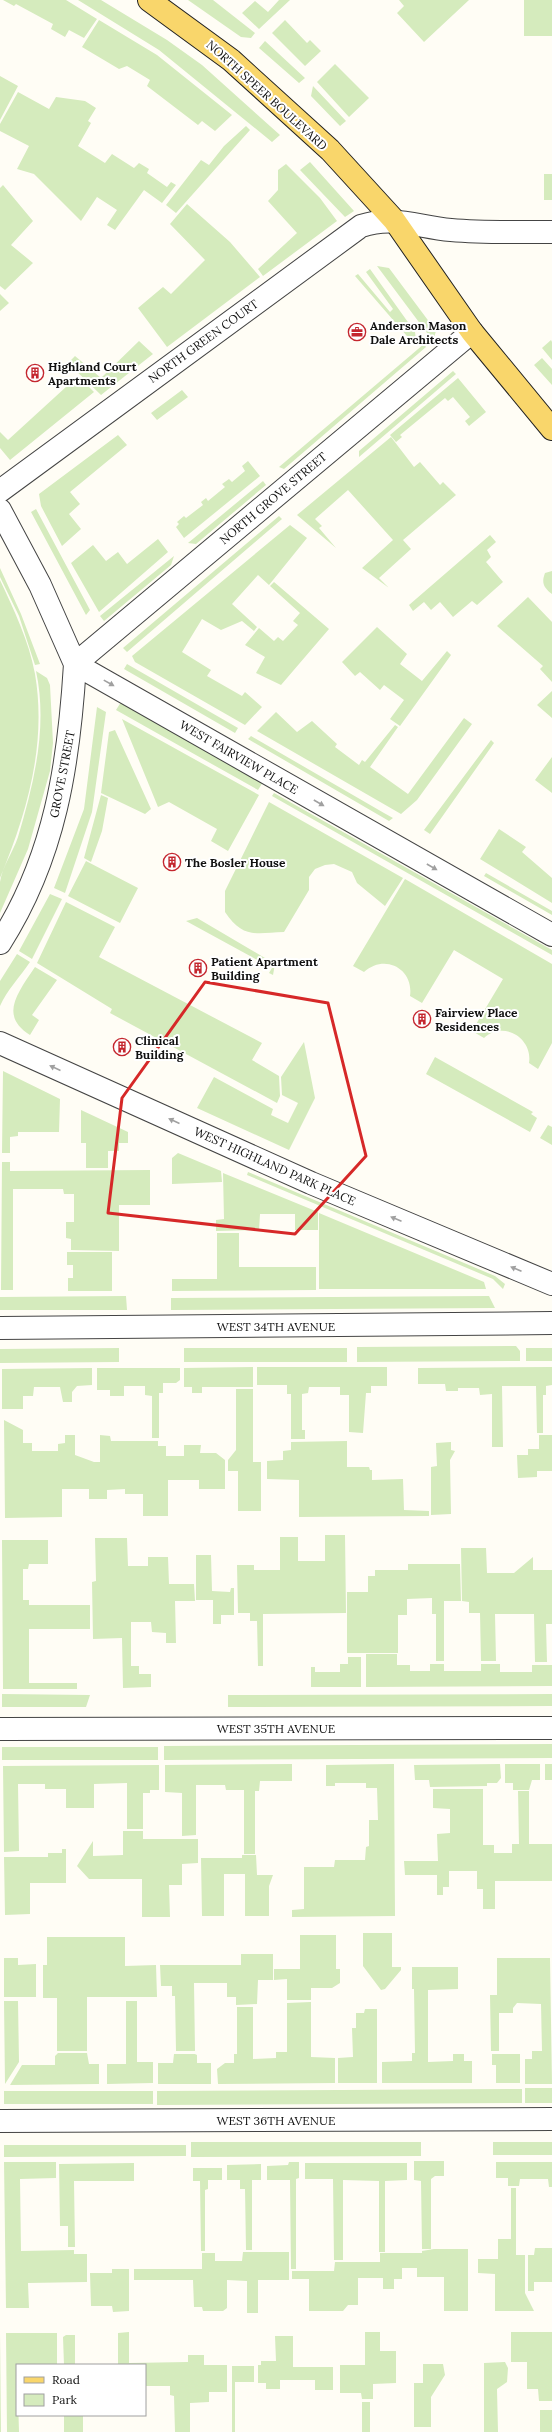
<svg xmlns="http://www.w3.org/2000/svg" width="552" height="2432" viewBox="0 0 552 2432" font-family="Lora,serif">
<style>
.green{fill:#d5ebbd}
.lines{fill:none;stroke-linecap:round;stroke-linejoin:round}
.minor-casing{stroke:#444;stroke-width:24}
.major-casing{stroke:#222;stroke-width:24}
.minor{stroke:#fff;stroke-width:22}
.major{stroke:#f9d66b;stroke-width:22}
.oneway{fill:#a0a0a0}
.marked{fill:none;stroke:#d62828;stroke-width:3;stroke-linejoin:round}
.labels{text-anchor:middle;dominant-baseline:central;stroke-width:4;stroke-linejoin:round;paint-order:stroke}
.street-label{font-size:12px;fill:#111;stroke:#fff}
.poi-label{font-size:12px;font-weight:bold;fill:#111;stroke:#fff;text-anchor:start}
</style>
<rect width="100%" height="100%" fill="#fffdf5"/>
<!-- green -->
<path class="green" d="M3 0H66L97 19 84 38 69 30 65 37 51 29 53 24 16 4 14 6Z
M78 0H101L167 40 202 65 280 135 272 142 159 50Z
M188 0H213L255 33 251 38 241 37Z
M279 0H290L259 29 242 13 255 1 268 12Z
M399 0H469L424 42 397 13 404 6Z
M524 0H552V36H524Z
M99 20 157 55 232 115 215 131 202 121 198 125 147 86 150 80 127 66 119 69 82 47Z
M285 20 307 43 310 40 321 51 305 66 272 33Z
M265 41 305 78 299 83 259 48Z
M335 64 369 98 349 117 317 82Z
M0 76 18 86 0 120Z
M313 86 346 121 340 126 311 96Z
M18 92 49 109 56 97 85 101 96 108 88 121 91 123 78 146 105 163 112 154 134 168 139 163 149 169 147 173 167 187 171 182 176 185 162 203 144 190 115 230 107 225 117 210 97 197 81 221 34 174 17 169 29 146 0 131V124Z
M246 126 250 130 176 213 166 205 201 160 209 165 224 146Z
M310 162 354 211 345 217 300 170Z
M286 164 320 198 337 221 263 276 258 269 297 233 268 201 278 190V170Z
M544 174H552V200H544Z
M3 185 33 221 11 245 33 263 5 290 0 286V188Z
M187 204 230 242 260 277 167 347 138 308 163 287 171 294 205 260 170 224Z
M377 266 389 268 436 331 433 341Z
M370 269 415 332 416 340 413 343 355 276 358 274 390 312 393 309 366 272Z
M0 294 9 303 0 311Z
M551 340 552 342V360L542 348Z
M139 341 153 354 101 395 68 363 75 356 101 378Z
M424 344 426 347 284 469 279 467Z
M542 358 552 369V385L534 365Z
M453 371 456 374 359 457V451Z
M78 376 94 392 10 460 0 448V432L8 440Z
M458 378 486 412 469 426 465 421 470 417 453 397 448 401 445 398 400 435 402 437 396 442 390 435Z
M182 390 188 397 157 420 151 413Z
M118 435 127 445 70 492 80 504 69 514 81 529 62 546 41 506 39 494Z
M391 437 414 467 420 462 440 485 443 482 456 495 403 540 411 549 379 578 389 588 362 568 393 540 348 490 315 519 322 526 319 528 336 548 297 515Z
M248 461 260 476 184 538 176 527 179 524 177 522 184 516 186 518 203 505 201 502 206 498 208 501 225 487 222 484 229 479 232 482 245 471 242 466Z
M263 481 266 485 196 544 188 543Z
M36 509 90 610 86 615 31 512Z
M279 516 282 519 127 652 123 648Z
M290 525 307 538 269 585 258 575 232 604 257 627 254 631 242 621 221 630 202 619 182 652 211 670 207 676 242 696 245 692 262 707 245 725 135 662 132 656Z
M490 535 496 542 487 550 491 557 486 562 503 582 477 605 472 601 453 617 440 602 431 610 424 602 413 611 409 605Z
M158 539 168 552 99 612 71 563 93 545 106 561 118 552 127 564Z
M174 556 171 565 104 621 100 616Z
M0 568 21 614 40 664 35 665 19 616 0 577Z
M552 571V594C544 588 541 583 545 573Z
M0 580C14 610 29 641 35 674 47 744 27 813 0 878Z
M274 582 329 629 281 685 256 673 265 657 245 645 259 628 274 641 278 637 283 641 298 625 293 621 300 613 270 586Z
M528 597 552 622V682L540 669 543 666 497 626Z
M377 627 407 654 400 664 422 681 447 651 451 655 400 726 390 719 404 700 384 685 380 690 360 672 355 676 342 662Z
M127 664 238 728 235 733 124 669Z
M36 671 47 678 50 685 53 743 50 771 28 849 0 913C0 903 0 892 0 882 2 867 13 852 18 837 34 783 48 727 36 671Z
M552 691V718L537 705Z
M121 702 263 782 258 790 116 710Z
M97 707 106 712 92 812 65 893 54 888 84 809Z
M276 712 297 732 312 721 337 744 335 747 359 765 362 760 365 762 395 725 398 727 370 767 408 794 464 718 472 724 417 800 401 814 257 731Z
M122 719 259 795 228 851 211 841 217 829 169 802 158 807Z
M115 730 151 809 145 814 101 793 109 732Z
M251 736 384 813 393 818 389 821 248 739Z
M491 740 494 743 430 834 424 830Z
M552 757V793L535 780Z
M274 793 552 950V955L272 796Z
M101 795 108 798 102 831 91 862 84 858Z
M269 802 403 878 385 906 357 883 352 872 334 864 325 865 315 869 309 877V890L284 932C256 933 243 939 225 912V891Z
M499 829 526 847 522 852 552 878V903L480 859Z
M86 861 138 888 120 923 68 896Z
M486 873 552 911V915L484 876Z
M405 879 552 964V1043L538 1069 529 1063C533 1038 503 1020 484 1038L472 1031 503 979 454 950 422 1003 410 996C414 969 385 953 364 972L353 966Z
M50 894 62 899 32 959 19 951Z
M66 902 115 927 99 957 262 1043 252 1060 279 1076 280 1096 277 1103 110 1013 112 1009 37 963Z
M197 918 275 964 273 975 269 973 272 968 186 921Z
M17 954 30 962C20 977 7 990 0 1006V981Z
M35 967 57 980 32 1015 39 1020 30 1035C0 1016 16 995 35 967Z
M304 1042 315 1098 289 1150 197 1108 214 1077 273 1109 271 1115 288 1123 298 1103 282 1095 281 1077Z
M435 1057 533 1112 531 1114 537 1118 530 1132 426 1074Z
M3 1071 60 1099 59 1132H18V1136L10 1137V1153H2Z
M81 1110 128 1132V1143H119V1151H108V1168H86V1143H81Z
M548 1125 552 1127V1145L540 1138Z
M178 1153 221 1171 222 1182 172 1184V1158Z
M2 1162H10V1171L150 1170V1205H119V1251L71 1250V1239L66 1238V1222H74V1194H64L63 1189H13V1290H1Z
M248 1172 495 1276 505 1284 503 1289 493 1279 247 1175Z
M223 1173 318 1212V1230H295V1214H260L259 1230 216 1231V1220L224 1219Z
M319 1213 484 1282 486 1289H319Z
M217 1233H239V1267H316V1290L172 1291V1279H217Z
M67 1252H112V1291H68V1278H73V1265H67Z
M126 1296 127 1310H0V1297Z
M489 1296 495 1308 171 1310V1298Z
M516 1346 520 1351V1361L357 1362V1347Z
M119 1348V1362L0 1363V1349Z
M184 1348H347V1362H184Z
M526 1348H552V1361H526Z
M253 1367V1387H202V1393H192V1387H184V1368Z
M257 1367H387V1386H371V1393H366L363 1433 349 1432V1395H340V1387H309L308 1393 302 1394V1430H305V1439H291V1394H287V1385H257Z
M552 1367V1385L546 1386V1395H543V1433H537L536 1386H502L503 1447H492V1394L480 1395 479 1388H458V1391H446L445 1384H418V1368Z
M92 1368V1385L77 1386 72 1392V1402H63L60 1387H34L33 1396H23V1409H2V1369Z
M97 1368H180V1380L176 1383H163V1393H159V1438H152V1396L145 1395V1386H124V1396H110V1390H97Z
M236 1389H253V1462H261V1511H238V1471H228V1460L236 1450Z
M4 1420 23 1430V1443H32V1451H58V1444L65 1443V1435H75V1455L94 1462H100V1435L110 1436 111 1441H158V1446H166V1456H184V1445H201L200 1453H216L225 1460V1489H199V1480H168V1516H143V1494H125V1489L107 1490V1499H89V1489H62V1517L5 1518Z
M539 1435H552V1471H537V1477L518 1478 517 1455H528V1449H539Z
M347 1441V1467H369L370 1470H372V1480L403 1479 404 1510 429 1511V1516L299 1517V1480L267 1479V1461L283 1460V1451L291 1450V1442Z
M451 1442V1450L455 1451 450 1460 451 1514 431 1515V1467L437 1466 436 1443Z
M325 1535H345L346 1613 263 1614V1666H258L257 1621H250V1613H238L237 1565H254V1570H280V1537H298V1561H325Z
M95 1538H127L128 1566H148V1557H168L169 1584H194L195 1601H175L176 1643H166V1633L152 1632 151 1622H131V1666H139V1674H151V1687L123 1688 122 1638 93 1639 92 1582 96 1581Z
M2 1540H48V1564H29L28 1569H23V1600H29V1605H90V1629H29V1683H77V1689H3Z
M461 1548H486L487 1573H514L533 1557V1570H552V1624H546L547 1662H535L534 1614H495L496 1661H481L480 1613H469V1602L462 1601Z
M196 1555H211L212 1591 230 1592 231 1588H234V1615H221V1624H213V1600H196Z
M408 1564H460L461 1601H444V1661H436V1614H432V1598L407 1599V1615H398V1653H347V1592H368V1576H375V1570H408Z
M366 1654H397V1665H410V1671H430V1664H444V1671H481V1664H500V1672H532V1665H552V1686L366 1687Z
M348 1657H361V1687H311V1667H315V1672H340V1664H348Z
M2 1694 90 1695 86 1707H2Z
M552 1694V1706L228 1707V1695Z
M552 1744V1758L164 1760V1746Z
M2 1747H158V1760H2Z
M292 1764V1781H260L259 1791H255V1854H244V1790H226L225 1785H196V1835L182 1836V1793L165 1792V1765Z
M394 1764 395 1916 292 1917V1910L304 1909V1867H334L335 1860H365L366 1847 369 1846V1820H378L377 1788H366V1783H335V1786H326V1765Z
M500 1764 501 1778 497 1783H487V1786L430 1787 429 1780H415L414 1765Z
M505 1764H540V1780H532L529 1790H513V1783H505Z
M545 1764H552V1780H545Z
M159 1765V1790H150V1793H143V1829H127V1783L94 1784V1808H66V1789H45V1784H18L19 1851 4 1852 3 1766Z
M433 1789H483V1845H494V1853H512V1844H519L518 1791H529V1844H552V1881H495V1909H483V1889H477V1871H449V1887H443V1895H437V1875H405L404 1861H438L437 1834 450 1833V1809L433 1808Z
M123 1831H143V1839H198V1863L182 1864V1885H169L170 1917H142V1879H89L77 1866 93 1841V1856L123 1855Z
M62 1849H66V1883H30V1914L5 1915 4 1857H48V1853H62Z
M242 1855H256L257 1875H273L269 1886V1916H245V1874H224V1916H202L201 1858H242Z
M363 1933H392V1967H401V1970L385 1989 381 1990 363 1966Z
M300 1935H336V1969H340V1983L332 1988H311V2000H287V1979L274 1980V1969H300Z
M47 1937H125V1966L156 1965 157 1997H87V2051H57V1998H43V1965H47Z
M241 1954H273V1980H258L257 2004 236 2005V1997H227V1983H194L195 2051H176L175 1996H172V1986H161L160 1965H241Z
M4 1958H18V1965L36 1964V1997H4Z
M497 1958H550L552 2084H525V2059H532V2051H542L541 2004 517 2003 513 2008V2013H499V2051H491L490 1995H497Z
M412 1967H458V1989L428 1990V2062L453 2061V2054H464V2061H472V2083H382V2062L412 2061V2053H415L414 1989H412Z
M4 2001H18L19 2062 5 2084Z
M126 2001H137V2062H153V2083L107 2084V2064H126Z
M311 2002V2057L335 2058V2083L218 2084 217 2069 225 2063H234V2054H237V2007H253V2059L276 2058V2052H287V2003Z
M365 2009H377V2083H338V2058L353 2057 352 2028H356V2013H364Z
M58 2053H87L89 2064H99V2084L10 2085 22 2065H55V2056Z
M174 2054H195L197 2055V2063H211V2084H158V2063H173Z
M492 2054H520V2083H496V2065H492Z
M525 2088H552V2103H525Z
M522 2089V2103L157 2105V2091Z
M4 2091H153V2104H4Z
M191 2142H421V2156L191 2157Z
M493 2142H552V2155H493Z
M4 2145H186V2156L4 2157Z
M414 2161H444V2176H435L431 2179V2249H422L421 2181 414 2180Z
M4 2162H56V2178L20 2179 21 2251 74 2250V2254H87V2282L28 2283 29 2308H6Z
M289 2162H299V2178L296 2179V2269H291L290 2180H267V2166L288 2165Z
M496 2162H552V2187H549L548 2179H520L519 2186H508V2178H496Z
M134 2163V2181H74L75 2247H68V2226H60L59 2164Z
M305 2163H407V2180L385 2181V2252H379V2181L343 2180V2260H334L333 2179H305Z
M261 2164V2180H252V2250H246L245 2189H240V2180H227V2165Z
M193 2168H222V2180H208V2189L205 2190V2251H201L200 2181H193Z
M511 2188H516V2255H525V2293L534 2311H495V2274L478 2273V2259H498V2239H511Z
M535 2248H552V2282H534V2291H528V2255H534Z
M434 2249H468V2311H444V2277H417V2268H402V2279H394V2289H383V2278H358V2305H348L343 2311H309V2279H292V2271H334L335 2262H380V2253H422V2251Z
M243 2252H289V2280H258V2313H247V2281L227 2280V2308L223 2311H203L202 2307H194L193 2280H134V2269H202V2253H215V2261H242Z
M112 2269H129V2311L113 2312 112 2306H91L90 2273H112Z
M129 2332V2363L188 2362V2355H204V2365H227V2392H209V2402L190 2403V2432H175L174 2396 170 2395V2386H145V2365H118V2333Z
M365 2332H380V2351H396V2383L373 2384V2399H362L361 2393H340V2365H365Z
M511 2332H552V2401H539L538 2389H527V2362H511Z
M0 2333 1 2432H0Z
M6 2333H57V2365H17L19 2432H7Z
M66 2335H75V2365H64L63 2337Z
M275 2336H293V2367H333V2390H315V2380H280V2389H266V2383H258V2365H261V2361H276Z
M505 2362 508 2368 507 2382 497 2389 498 2432H484V2363Z
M423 2364H443L445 2375 431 2397V2427H414V2383H423Z
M232 2366H254V2382H235V2432H232Z
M362 2402H370V2432H362Z
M540 2410H552V2432H540Z
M64 2415H83V2432H64Z"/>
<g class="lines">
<defs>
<path id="minor" d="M0 491 361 226C394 215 417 227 451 230 484 233 518 232 552 232
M0 510 40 585 75 664 552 935
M75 664 472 332
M0 943C55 857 69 764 75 664
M0 1043 311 1183 552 1284
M0 1328 552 1323
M0 1729 552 1728
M0 2121 552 2119"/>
<path id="major" d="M149 0 231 60 330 150 394 220 472 332 552 429"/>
</defs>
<!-- minor casing -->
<use href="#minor" class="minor-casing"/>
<!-- major casing -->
<use href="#major" class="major-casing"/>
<!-- minor -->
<use href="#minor" class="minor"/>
<!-- major -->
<use href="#major" class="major"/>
</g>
<!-- one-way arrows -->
<defs><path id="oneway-solid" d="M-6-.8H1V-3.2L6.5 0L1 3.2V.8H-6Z"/></defs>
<g class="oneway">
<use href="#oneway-solid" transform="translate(109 683) rotate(29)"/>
<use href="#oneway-solid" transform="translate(319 803) rotate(30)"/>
<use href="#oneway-solid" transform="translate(432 867) rotate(30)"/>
<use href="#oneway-solid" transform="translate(55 1068) rotate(-156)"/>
<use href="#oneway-solid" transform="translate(174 1121) rotate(-156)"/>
<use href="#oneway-solid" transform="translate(396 1219) rotate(-157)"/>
<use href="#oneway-solid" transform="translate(516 1269) rotate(-157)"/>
</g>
<!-- marked area -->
<path class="marked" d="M205 982 328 1003 366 1156 295 1234 108 1213 122 1098Z"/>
<!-- icons -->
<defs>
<symbol id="office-ring" viewBox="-11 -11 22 22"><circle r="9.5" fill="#fff" stroke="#c4262e" stroke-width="1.5"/><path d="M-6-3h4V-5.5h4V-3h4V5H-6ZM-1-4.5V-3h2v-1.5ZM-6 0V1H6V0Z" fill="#c4262e"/></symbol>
<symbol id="building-ring" viewBox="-11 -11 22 22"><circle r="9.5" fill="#fff" stroke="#c4262e" stroke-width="1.5"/><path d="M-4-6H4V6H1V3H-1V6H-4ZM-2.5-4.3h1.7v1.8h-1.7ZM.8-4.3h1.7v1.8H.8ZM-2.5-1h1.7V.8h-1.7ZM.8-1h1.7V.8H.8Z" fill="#c4262e"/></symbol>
</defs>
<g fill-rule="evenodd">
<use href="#office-ring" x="347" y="322" width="20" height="20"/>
<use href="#building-ring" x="25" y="363" width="20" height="20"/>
<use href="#building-ring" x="162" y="852" width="20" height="20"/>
<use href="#building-ring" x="188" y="958" width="20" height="20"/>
<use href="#building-ring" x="412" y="1009" width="20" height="20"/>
<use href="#building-ring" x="112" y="1037" width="20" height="20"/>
</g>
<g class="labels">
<!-- street labels -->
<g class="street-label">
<text transform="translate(267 95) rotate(42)">NORTH SPEER BOULEVARD</text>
<text transform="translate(203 341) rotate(-36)">NORTH GREEN COURT</text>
<text transform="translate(273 498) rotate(-40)">NORTH GROVE STREET</text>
<text transform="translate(239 757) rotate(30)">WEST FAIRVIEW PLACE</text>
<text transform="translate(62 774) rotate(-79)">GROVE STREET</text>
<text transform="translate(275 1166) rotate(24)">WEST HIGHLAND PARK PLACE</text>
<text x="276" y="1326">WEST 34TH AVENUE</text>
<text x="276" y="1728">WEST 35TH AVENUE</text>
<text x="276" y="2120">WEST 36TH AVENUE</text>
</g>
<!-- poi labels -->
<g class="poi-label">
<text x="370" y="325">Anderson Mason<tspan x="370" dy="14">Dale Architects</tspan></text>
<text x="48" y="366">Highland Court<tspan x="48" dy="14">Apartments</tspan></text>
<text x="185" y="862">The Bosler House</text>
<text x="211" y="961">Patient Apartment<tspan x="211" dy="14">Building</tspan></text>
<text x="435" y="1012">Fairview Place<tspan x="435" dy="14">Residences</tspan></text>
<text x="135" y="1040">Clinical<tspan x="135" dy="14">Building</tspan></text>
</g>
</g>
<!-- legend -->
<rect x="16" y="2364" width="130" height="52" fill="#ffffff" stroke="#a0a0a0"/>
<rect x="24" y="2377" width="20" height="6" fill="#f9d66b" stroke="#a0a0a0"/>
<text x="52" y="2384" font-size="12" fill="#111111">Road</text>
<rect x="24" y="2394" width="20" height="12" fill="#d5ebbd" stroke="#a0a0a0"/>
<text x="52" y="2404" font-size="12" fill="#111111">Park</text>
</svg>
